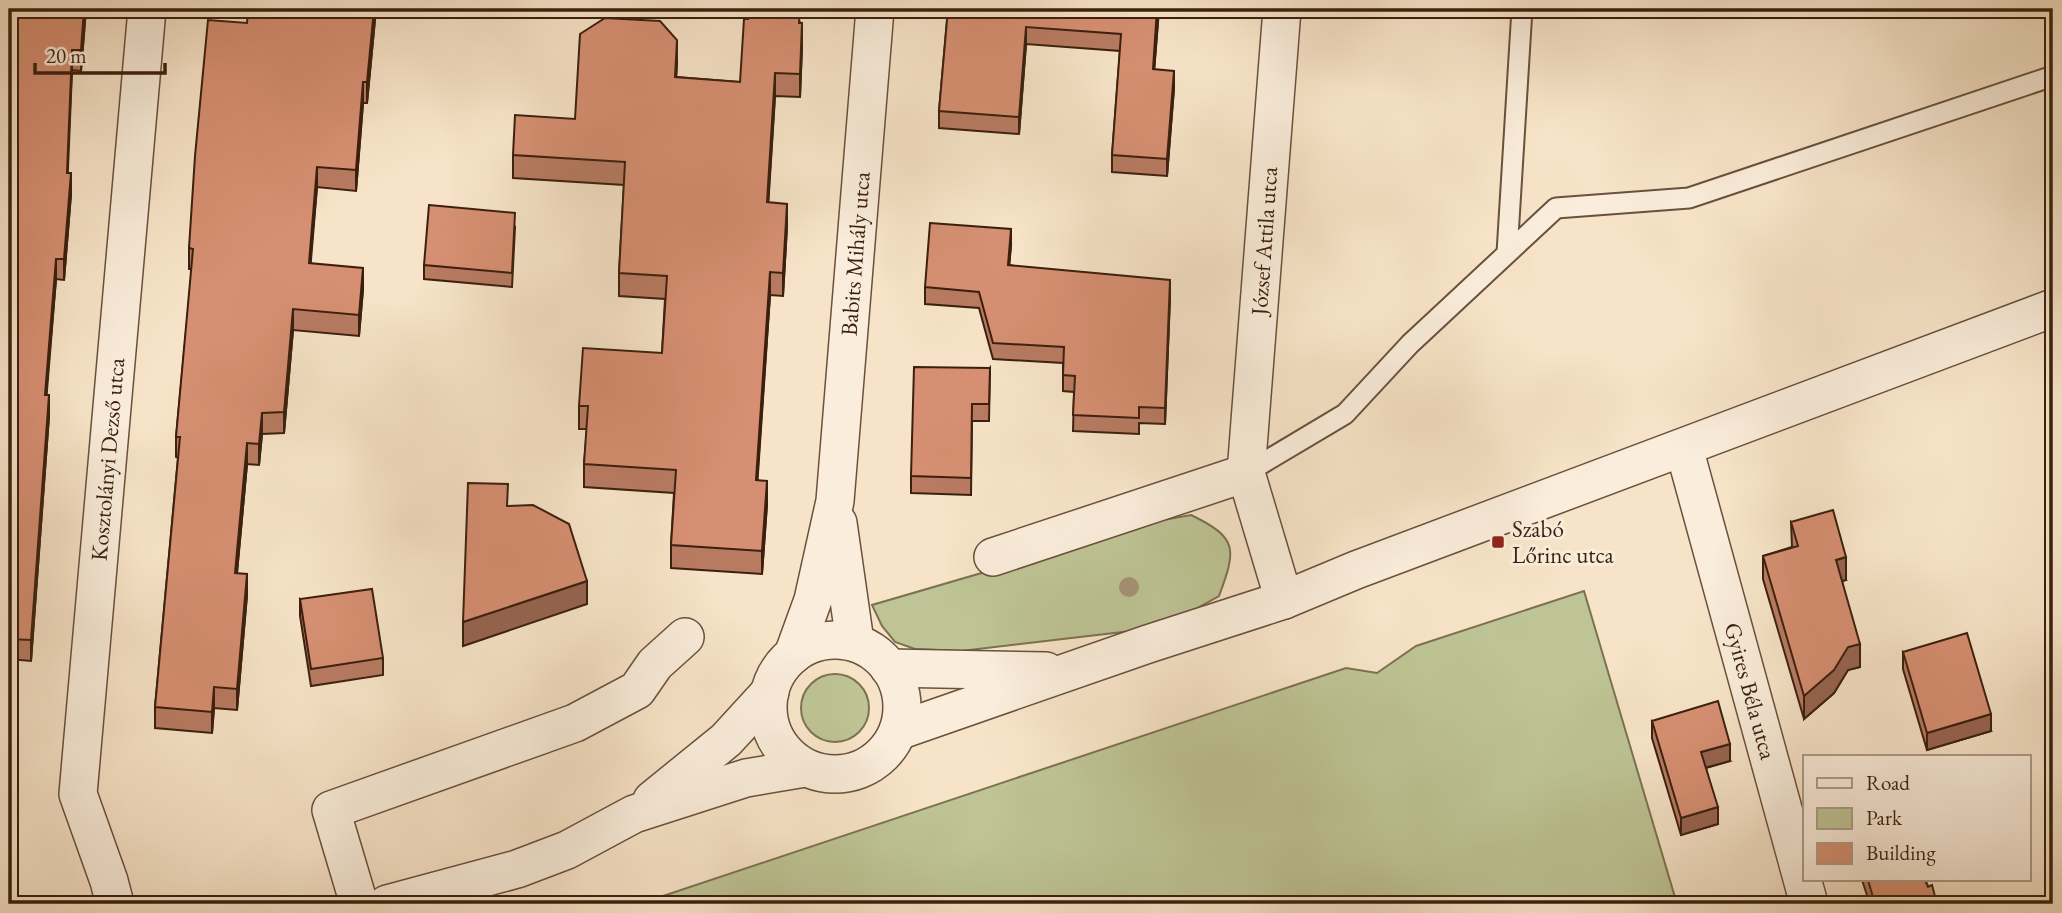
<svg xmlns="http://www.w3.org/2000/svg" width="2062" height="913" viewBox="0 0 2062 913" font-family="'EB Garamond',serif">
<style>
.green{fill:#bec495;stroke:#7c7252;stroke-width:2}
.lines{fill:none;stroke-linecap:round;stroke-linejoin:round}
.lane-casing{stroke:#6a503d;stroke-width:23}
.street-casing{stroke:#6a503d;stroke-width:40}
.lane{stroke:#faeddb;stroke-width:19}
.street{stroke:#faeddb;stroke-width:37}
.tree{fill:#a59378}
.wall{fill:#b87b62;stroke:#3b1f0f;stroke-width:2}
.shaded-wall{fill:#966450;stroke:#3b1f0f;stroke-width:2}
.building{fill:#d68f72;stroke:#3b1f0f;stroke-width:2}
.poi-dot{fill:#8f2418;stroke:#faeddb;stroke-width:2.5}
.labels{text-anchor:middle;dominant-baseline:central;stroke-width:6;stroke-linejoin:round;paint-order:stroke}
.street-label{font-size:23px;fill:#3b1f0f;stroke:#faeddb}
.poi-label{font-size:23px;fill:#3b1f0f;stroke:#faeddb;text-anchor:start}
</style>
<rect width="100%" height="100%" fill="#f7e4c8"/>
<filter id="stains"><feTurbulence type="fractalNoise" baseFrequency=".00286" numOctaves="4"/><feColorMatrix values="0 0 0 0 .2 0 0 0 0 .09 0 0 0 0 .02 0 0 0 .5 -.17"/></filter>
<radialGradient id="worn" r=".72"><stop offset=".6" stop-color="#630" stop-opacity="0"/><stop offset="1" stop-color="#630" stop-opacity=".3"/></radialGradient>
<!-- green -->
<path class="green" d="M1191 515C1239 538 1236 550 1219 596L1192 611 1131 631 961 651 915 649 895 642 882 626 872 605 1163 520Z
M1584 591 1677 904H639L1346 668 1377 673 1416 646Z
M801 708a34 34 0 1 1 68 0a34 34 0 1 1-68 0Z"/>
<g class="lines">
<defs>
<path id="lane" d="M1507 253 1522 9
M1246 473 1345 414 1410 344 1556 208 1689 198 2053 76"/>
<g id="street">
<path d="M1282 9 1246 473 1284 600"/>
<path id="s1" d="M1684 448 1809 904"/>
<path d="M838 523 855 642"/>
<path d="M993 557 1246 473"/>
<circle cx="835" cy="707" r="67"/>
<path id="s2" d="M793 655 813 600 835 501 875 9"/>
<path d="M889 668 1046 671"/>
<path d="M898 731 1148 644 1284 600 1356 570 2053 308"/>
<path d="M652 800 726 740 770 692"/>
<path id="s3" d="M115 904 109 881 78 794 147 9"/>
<path d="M359 904 331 810 575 723 637 690 655 664 685 637"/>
<path d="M387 904 517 869 567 850 634 814 746 778 805 768"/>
</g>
</defs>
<!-- lane casing -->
<use href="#lane" class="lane-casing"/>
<!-- street casing -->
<use href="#street" class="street-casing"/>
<!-- lane -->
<use href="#lane" class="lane"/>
<!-- street -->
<use href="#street" class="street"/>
</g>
<!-- trees -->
<circle class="tree" cx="1129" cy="587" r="10"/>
<!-- wall -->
<path class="wall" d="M86 9 81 71 72 70 67 173 71 194 64 280 56 279 46 395 49 416 31 661 9 659V14L44 16Z
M376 9 367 103H363L356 191 317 187 310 263 363 289 359 336 293 330 284 433 262 434 259 465 247 464 237 573 247 595 237 710 214 708 212 733 155 728V707L178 458 176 457V437L192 269H189V248L247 23Z
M948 9H1159L1154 70 1174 88 1167 176 1112 172V155L1120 51 1026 44 1019 134 939 128V111Z
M800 23 802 46 800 97 775 96 768 202 787 226 783 296 770 295 757 481 767 504 762 574 671 568V545L674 493 584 487V464L587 429H579V406L662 353 665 299 619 296V273L624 185 513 178V155L677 63 676 77 740 82Z
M515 227 512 287 424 279V265Z
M1011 245 1009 265 1170 297 1165 424 1139 423V434L1073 431 1074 392 1063 391V363L993 359 979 308 925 304V287Z
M990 368 989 421H972L971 495 911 493V476Z
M1791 522 1846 580 1842 581 1860 667 1848 670 1834 693 1804 719 1763 579V556L1792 547Z
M300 599 383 658V675L311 686 300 616Z
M1903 652 1991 731 1927 750 1903 669Z
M1652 721 1730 761 1706 768 1718 824 1681 835 1652 738Z
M1862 880H1925L1937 904H1870Z"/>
<!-- shaded-wall -->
<path class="shaded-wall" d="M84 9H86L81 71V50Z
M374 9H376L367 103V82Z
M1157 9H1159L1153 86V69Z
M802 23V46L800 97V74Z
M1026 27V44L1019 134V117Z
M677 40V63L675 100V77Z
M72 50V70L67 193V173Z
M1174 71V88L1167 176V159Z
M775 73V96L767 225V202Z
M363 82V103L356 191V170Z
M317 167V187L309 284V263Z
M71 173V194L64 280V259Z
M787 204V226L783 296V273Z
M1011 229V245L1008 281V265Z
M56 259V279L45 415V395Z
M363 268V289L359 336V315Z
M770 272V295L756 503V480Z
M1170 280V297L1165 424V408Z
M293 309V330L284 433V412Z
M49 395V416L31 661V640Z
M262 413V434L259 465V444Z
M247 443V464L235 594V573Z
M767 481V504L762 574V551Z
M1846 557V580L1836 583V560Z
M247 574V595L237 710V689Z
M587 581V604L463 646V622Z
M1860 644V667L1848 670 1834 693 1804 719V696L1848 647Z
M214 687V708L212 733V712Z
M1991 714V731L1927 750V733Z
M1730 744V761L1701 769V752Z
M16 753V773L9 858V837Z
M1718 807V824L1681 835V818Z"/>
<!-- building -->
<path class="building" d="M45 9H84L81 50H72L67 173H71L64 259H56L45 395H49L31 640 9 639V14L44 16Z
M248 9H374L367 82H363L356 170 317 167 309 263 363 268 359 315 293 309 284 412 262 413 259 444 247 443 235 573 247 574 237 689 214 687 212 712 155 707 180 437H176L193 249 189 248 195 156 208 20 247 23Z
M748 9H800L799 23H802L800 74 775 73 767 202 787 204 783 273 770 272 756 480 767 481 762 551 671 545 676 470 584 464 588 406H579L583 348 662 353 667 276 619 273 625 162 513 155 515 115 575 119 580 34 605 18 660 21 677 40 675 77 740 82 744 19H748Z
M948 9H1157L1153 69 1174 71 1167 159 1112 155 1121 34 1026 27 1019 117 939 111Z
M429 205 515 213 512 273 424 265Z
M930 223 1011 229 1008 265 1170 280 1165 408 1139 407V418L1073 415 1075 376 1063 375 1064 347 993 343 979 292 925 287Z
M914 367 990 368 989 404H972L971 478 911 476Z
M468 483 508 484 507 506 533 505 569 524 587 581 463 622Z
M1833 510 1846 557 1836 560 1860 644 1848 647 1834 670 1804 696 1763 556 1798 546 1791 522Z
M372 589 383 658 311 669 300 599Z
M1967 633 1991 714 1927 733 1903 652Z
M1718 701 1730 744 1701 752 1718 807 1681 818 1652 721Z
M9 752 16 753 9 837Z
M1868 880H1925L1928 887 1932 885 1937 904H1875Z"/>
<!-- markers -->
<rect class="poi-dot" x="1491" y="535" width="14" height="14" rx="3.5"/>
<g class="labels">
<!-- street labels -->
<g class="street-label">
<text transform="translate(1264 241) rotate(-86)">József Attila utca</text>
<text stroke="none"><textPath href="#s2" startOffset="408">Babits Mihály utca</textPath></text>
<text stroke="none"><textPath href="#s3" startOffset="452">Kosztolányi Dezső utca</textPath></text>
<text stroke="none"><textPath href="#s1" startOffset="252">Gyires Béla utca</textPath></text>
</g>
<!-- poi labels -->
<g class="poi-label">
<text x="1512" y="529">Szabó<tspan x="1512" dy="26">Lőrinc utca</tspan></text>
</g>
</g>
<!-- margin -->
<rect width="2062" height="913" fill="none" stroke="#f7e4c8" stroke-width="35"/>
<rect x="10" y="10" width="2041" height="892" fill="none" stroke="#3b1f0f" stroke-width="3.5"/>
<rect x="18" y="18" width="2027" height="878" fill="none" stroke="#3b1f0f" stroke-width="2"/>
<!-- legend -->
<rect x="1803" y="755" width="228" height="126" fill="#faeddb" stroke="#ae9b89" stroke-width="2"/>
<rect x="1817" y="778" width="35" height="10" fill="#faeddb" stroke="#ae9b89" stroke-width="2"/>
<text x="1866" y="790" font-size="21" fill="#3b1f0f">Road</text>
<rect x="1817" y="808" width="35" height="21" fill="#bec495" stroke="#ae9b89" stroke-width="2"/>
<text x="1866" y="825" font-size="21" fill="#3b1f0f">Park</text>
<rect x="1817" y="843" width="35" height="21" fill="#d68f72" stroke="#ae9b89" stroke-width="2"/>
<text x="1866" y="860" font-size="21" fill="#3b1f0f">Building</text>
<!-- scale -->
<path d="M35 63v10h130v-10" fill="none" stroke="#3b1f0f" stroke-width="3.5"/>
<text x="46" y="63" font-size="21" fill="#3b1f0f" stroke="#faeddb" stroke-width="5" paint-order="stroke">20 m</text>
<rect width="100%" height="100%" filter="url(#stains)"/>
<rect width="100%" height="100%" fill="url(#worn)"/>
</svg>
